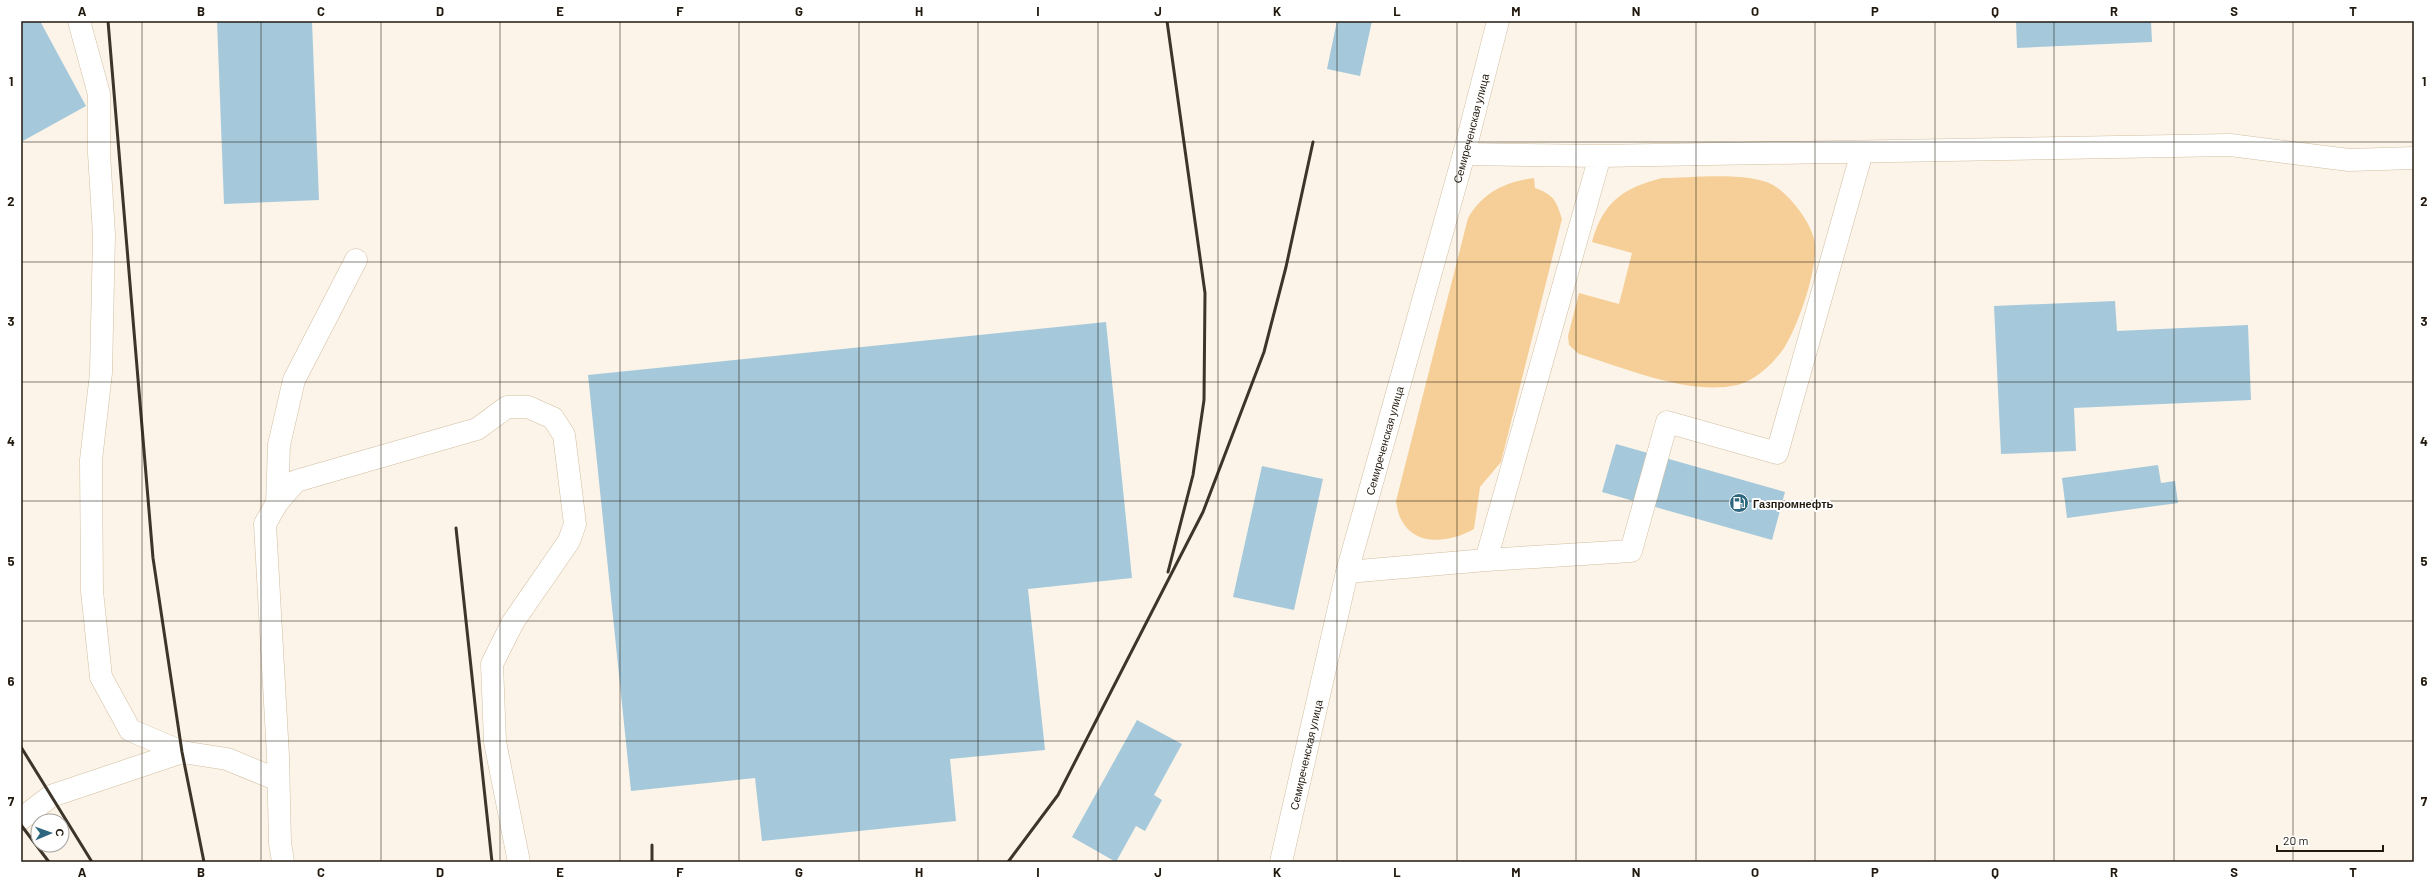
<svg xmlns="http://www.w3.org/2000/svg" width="2435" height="883" viewBox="0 0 2435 883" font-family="Barlow,sans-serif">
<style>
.green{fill:#f5cf97}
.building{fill:#a5c9db}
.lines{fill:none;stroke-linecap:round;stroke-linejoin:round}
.minor-casing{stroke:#d2bea0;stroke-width:23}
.major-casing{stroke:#d2bea0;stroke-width:23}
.minor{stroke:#fff;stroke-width:22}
.major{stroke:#fff;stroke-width:22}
.rail{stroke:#3d352a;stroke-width:3}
.grid{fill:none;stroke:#21190e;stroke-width:1;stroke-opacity:0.55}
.labels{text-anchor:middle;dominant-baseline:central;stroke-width:4;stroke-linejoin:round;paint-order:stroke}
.street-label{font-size:11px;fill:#21190e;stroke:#fff}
.poi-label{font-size:11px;font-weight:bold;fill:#21190e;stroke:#fff;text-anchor:start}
.neatline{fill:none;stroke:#21190e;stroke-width:1.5}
.grid-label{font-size:13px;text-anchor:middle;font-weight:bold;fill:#21190e}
</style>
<rect width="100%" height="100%" fill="#fcf4e8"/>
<!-- green -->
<path class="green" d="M1534 178 1535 188C1554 195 1556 200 1562 219L1501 462 1480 487 1474 529C1451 542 1415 548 1401 519 1398 514 1397 507 1396 501L1468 218C1482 193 1506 181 1534 178Z
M1662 178C1691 178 1748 171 1773 185 1789 194 1810 221 1814 239 1820 265 1798 326 1784 348 1774 363 1755 381 1737 385 1690 396 1625 368 1579 354L1569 345 1568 336 1579 293 1619 304 1632 253 1592 242C1603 202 1623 188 1662 178Z"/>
<!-- building -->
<path class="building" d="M21 21H40L86 106 21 142Z
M217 21H312L319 200 224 204Z
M1337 21H1372L1360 76 1327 69Z
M2016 21H2151L2152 42 2017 48Z
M2115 301 2117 331 2248 325 2251 400 2074 408 2076 451 2001 454 1994 306Z
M1106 322 1132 578 1028 589 1045 750 950 759 956 821 762 841 755 778 631 791 588 375Z
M1616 444 1785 492 1772 540 1602 492Z
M2158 465 2161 483 2175 481 2178 503 2067 518 2062 478Z
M1262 466 1323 479 1294 610 1233 597Z
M1137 720 1182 744 1154 795 1162 800 1145 831 1136 826 1116 862 1072 837Z"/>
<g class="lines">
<defs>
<path id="minor" d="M79 21 99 94V153L104 235 101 373 91 460 92 591 101 677 130 730 182 752 227 759 278 780
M1464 154 1600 156 2230 145 2349 160 2414 158
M277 503 279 445 294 380 356 260
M1486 560 1600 156
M1347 572 1486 560 1631 551 1667 422 1777 453 1862 152
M21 819 51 796 182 752
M283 862 280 843 278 756 265 524 277 503 296 481 477 429 507 407H528L553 418 564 435 575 524 569 541 513 622 492 664 495 742 519 862"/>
<g id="major">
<path id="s1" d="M1281 862 1347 572 1464 154 1498 21"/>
</g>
</defs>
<!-- minor casing -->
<use href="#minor" class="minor-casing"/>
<!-- major casing -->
<use href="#major" class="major-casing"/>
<!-- minor -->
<use href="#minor" class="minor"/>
<!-- major -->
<use href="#major" class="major"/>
<!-- rail -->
<path class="rail" d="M108 21 153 558 182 752 204 862
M1167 21 1205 293 1204 400 1193 475 1168 572
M456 528 492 862
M21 747 92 862
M21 825 49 862
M652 862V845
M1008 862 1058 795 1203 512 1264 352 1286 267 1313 142"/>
</g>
<!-- grid -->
<path class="grid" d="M142 21V862M261 21V862M381 21V862M500 21V862M620 21V862M739 21V862M859 21V862M978 21V862M1098 21V862M1218 21V862M1337 21V862M1457 21V862M1576 21V862M1696 21V862M1815 21V862M1935 21V862M2054 21V862M2174 21V862M2293 21V862M21 142H2414M21 262H2414M21 382H2414M21 501H2414M21 621H2414M21 741H2414"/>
<!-- icons -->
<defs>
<symbol id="fuel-disc" viewBox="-11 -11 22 22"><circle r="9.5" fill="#2c667f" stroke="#fff"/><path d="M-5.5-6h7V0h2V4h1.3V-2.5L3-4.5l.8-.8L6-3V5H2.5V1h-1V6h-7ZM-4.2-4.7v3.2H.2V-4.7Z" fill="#fff"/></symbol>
</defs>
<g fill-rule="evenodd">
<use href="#fuel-disc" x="1728" y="492" width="22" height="22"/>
</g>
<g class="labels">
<!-- street labels -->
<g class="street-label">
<text stroke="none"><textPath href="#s1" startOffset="758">Семиреченская улица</textPath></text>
<text stroke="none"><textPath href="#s1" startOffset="434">Семиреченская улица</textPath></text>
<text stroke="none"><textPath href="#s1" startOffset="110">Семиреченская улица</textPath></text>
</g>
<!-- poi labels -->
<g class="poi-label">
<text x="1753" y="503">Газпромнефть</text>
</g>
</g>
<!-- border -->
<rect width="2435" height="883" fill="none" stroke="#ffffff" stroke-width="44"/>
<!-- north arrow -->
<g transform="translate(50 833) rotate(88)"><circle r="19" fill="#ffffff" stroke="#a6a39f"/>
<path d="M0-3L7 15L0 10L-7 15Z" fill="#2c667f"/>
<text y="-6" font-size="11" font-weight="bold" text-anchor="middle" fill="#21190e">С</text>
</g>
<!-- scale -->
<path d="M2277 845v6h106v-6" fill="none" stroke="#21190e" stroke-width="2"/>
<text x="2283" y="845" font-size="12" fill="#21190e" stroke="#ffffff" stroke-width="3" paint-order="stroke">20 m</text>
<rect x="22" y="22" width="2391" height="839" class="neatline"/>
<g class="grid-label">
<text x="82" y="16">A</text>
<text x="201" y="16">B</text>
<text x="321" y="16">C</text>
<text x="440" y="16">D</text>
<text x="560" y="16">E</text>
<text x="680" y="16">F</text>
<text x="799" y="16">G</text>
<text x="919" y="16">H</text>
<text x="1038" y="16">I</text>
<text x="1158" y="16">J</text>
<text x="1277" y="16">K</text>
<text x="1397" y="16">L</text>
<text x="1516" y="16">M</text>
<text x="1636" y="16">N</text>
<text x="1755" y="16">O</text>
<text x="1875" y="16">P</text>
<text x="1995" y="16">Q</text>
<text x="2114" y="16">R</text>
<text x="2234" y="16">S</text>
<text x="2353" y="16">T</text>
<text x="11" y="86">1</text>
<text x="2424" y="86">1</text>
<text x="11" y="206">2</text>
<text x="2424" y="206">2</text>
<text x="11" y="326">3</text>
<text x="2424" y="326">3</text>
<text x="11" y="446">4</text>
<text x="2424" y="446">4</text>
<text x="11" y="566">5</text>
<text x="2424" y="566">5</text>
<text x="11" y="686">6</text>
<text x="2424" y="686">6</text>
<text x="11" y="806">7</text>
<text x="2424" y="806">7</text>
<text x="82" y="877">A</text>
<text x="201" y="877">B</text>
<text x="321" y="877">C</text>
<text x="440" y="877">D</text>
<text x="560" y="877">E</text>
<text x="680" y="877">F</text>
<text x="799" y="877">G</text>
<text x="919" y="877">H</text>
<text x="1038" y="877">I</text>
<text x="1158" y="877">J</text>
<text x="1277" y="877">K</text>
<text x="1397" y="877">L</text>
<text x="1516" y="877">M</text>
<text x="1636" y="877">N</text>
<text x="1755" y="877">O</text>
<text x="1875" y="877">P</text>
<text x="1995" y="877">Q</text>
<text x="2114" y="877">R</text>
<text x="2234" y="877">S</text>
<text x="2353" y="877">T</text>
</g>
</svg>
